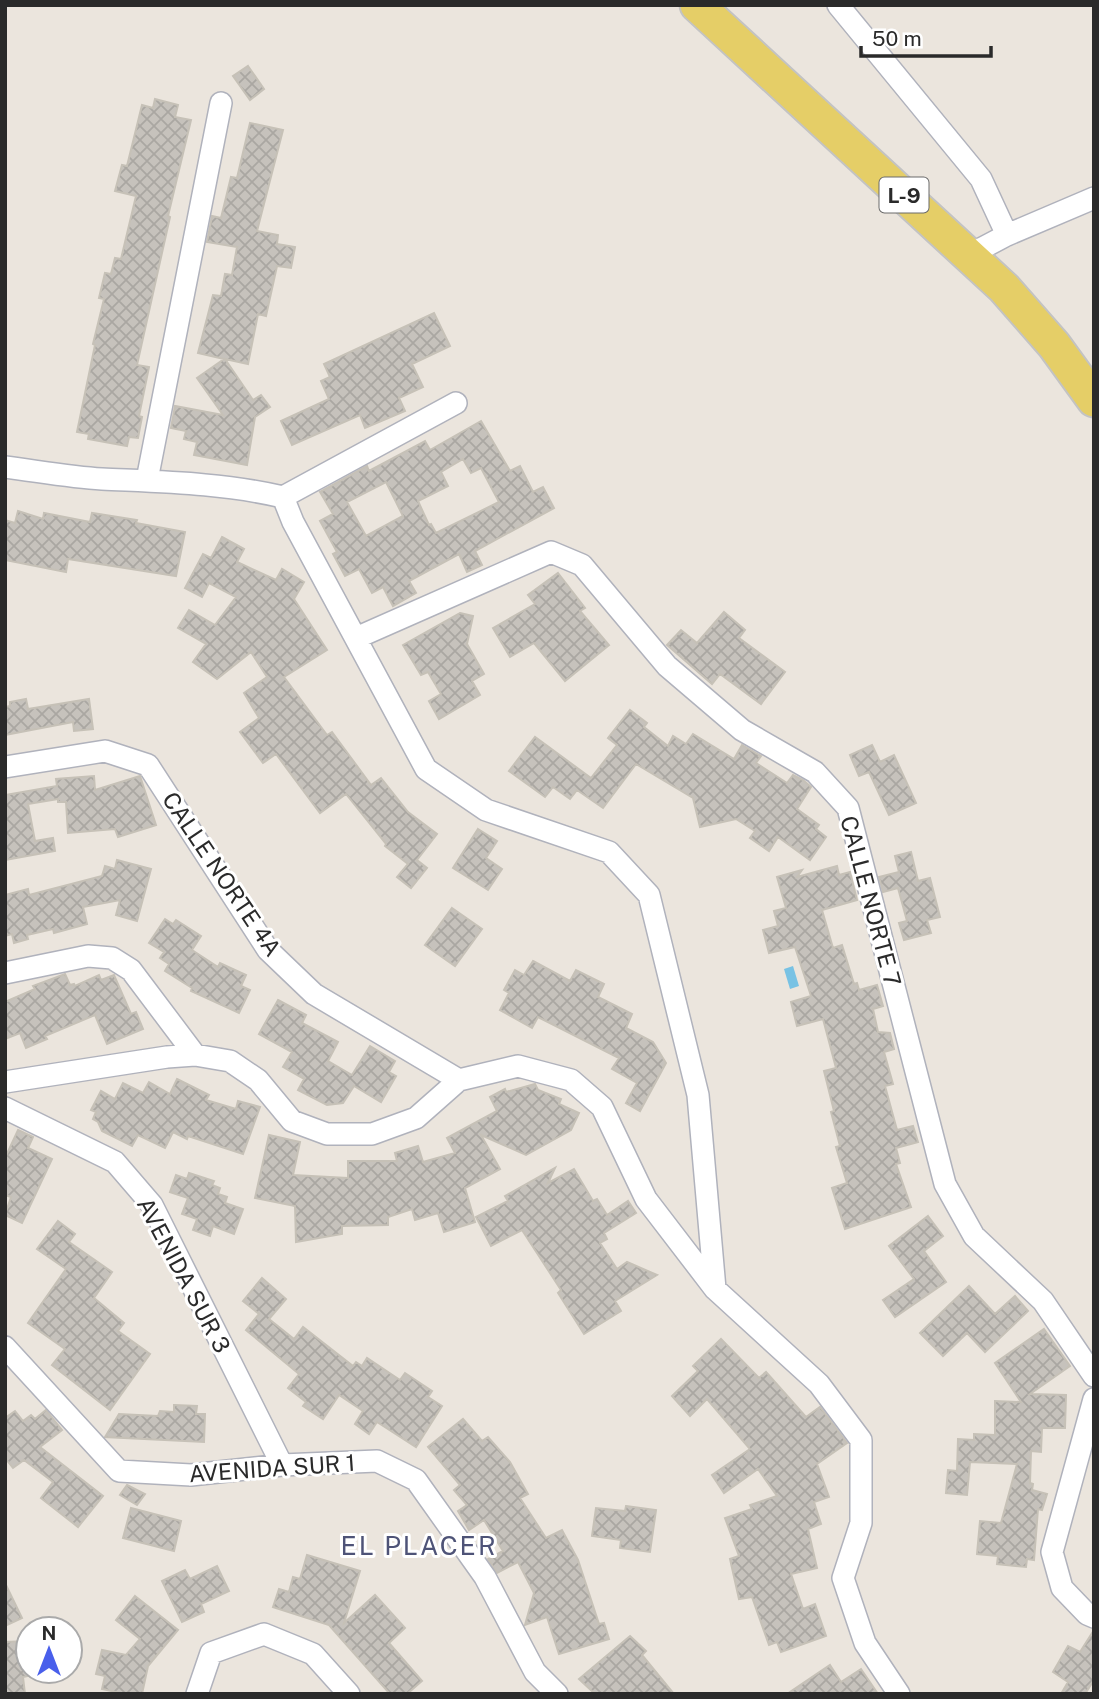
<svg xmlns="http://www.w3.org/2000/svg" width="1099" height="1699" viewBox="0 0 1099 1699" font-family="'Public Sans',sans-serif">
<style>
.water{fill:#78c2e4}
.building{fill:url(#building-cross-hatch);stroke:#c6c1b7;stroke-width:2;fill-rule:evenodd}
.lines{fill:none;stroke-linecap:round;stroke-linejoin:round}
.minor-casing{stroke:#b0b2bc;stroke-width:24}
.primary-casing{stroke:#c3c3c3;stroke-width:37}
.minor{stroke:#fff;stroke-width:21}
.primary{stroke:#e5ce67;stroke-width:33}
.labels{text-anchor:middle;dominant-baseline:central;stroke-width:6;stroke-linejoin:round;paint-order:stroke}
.shield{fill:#fff;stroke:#6a6a6a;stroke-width:2}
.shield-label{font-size:21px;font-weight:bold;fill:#2a2a2a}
.street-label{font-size:23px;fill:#2a2a2a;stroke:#fff}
.quarter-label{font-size:26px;letter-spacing:2px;fill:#4e5377;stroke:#fff}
</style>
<defs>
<pattern id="building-cross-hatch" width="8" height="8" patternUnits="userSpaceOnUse" patternTransform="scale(1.75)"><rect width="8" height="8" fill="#c6c2bc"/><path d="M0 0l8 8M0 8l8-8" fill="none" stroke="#aaa7a2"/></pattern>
</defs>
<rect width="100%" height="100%" fill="#ebe5dd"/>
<!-- water -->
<path class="water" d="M793 966 799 986 790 989 784 969Z"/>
<!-- building -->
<path class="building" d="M248 66 264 89 250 100 233 76Z
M155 99 178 105 175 117 191 120 168 216 170 217 137 365 149 367 139 416 142 417 138 438 129 437 127 446 88 439 89 434 77 432 95 345 93 344 104 299 99 298 105 273 111 274 115 258 121 259 136 196 115 191 122 165 127 166 142 105 153 108Z
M250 123 283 130 257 231 278 235 277 244 295 247 291 268 277 266 266 316 258 314 248 364 225 359 253 400 261 395 270 407 255 417 247 465 194 455 197 442 184 439 186 431 171 428 175 406 223 415 197 378 224 359 198 353 213 295 221 296 225 274 232 275 237 247 207 242 212 216 221 218 231 177 237 178Z
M434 313 450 346 412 364 423 387 399 398 405 411 365 428 360 415 292 445 281 421 329 399 321 381 330 377 324 364Z
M481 421 510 471 520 466 533 492 543 487 554 508 475 551 482 565 467 572 459 554 409 581 416 593 393 606 383 587 372 593 359 569 345 576 333 554 337 552 320 521 333 514 320 492 367 466 369 471 425 441 430 450ZM463 459 471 473 481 468 499 502 436 533 431 524 429 525 418 501 448 486 441 472ZM386 482 403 516 366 536 347 502Z
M18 511 43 519 44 513 90 522 92 513 137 520 136 523 185 532 176 576 68 559 66 572 5 560V520L15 523Z
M222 537 244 549 237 562 276 580 282 569 304 582 294 599 327 650 284 677 327 735 332 732 371 785 381 778 408 812 437 834 417 860 427 868 411 888 397 877 408 864 385 846 386 844 346 794 320 813 276 754 263 763 240 732 259 718 244 693 267 677 251 652 217 679 193 662 206 644 178 628 189 610 215 625 236 597 209 583 202 597 185 588 203 554 211 558Z
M558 573 585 608 580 611 609 645 565 681 534 643 510 657 493 628 535 604 528 595Z
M724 612 745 630 739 638 785 672 761 704 720 674 712 684 667 645 681 630 697 643Z
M460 613 473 616 467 644 484 674 472 681 480 695 439 719 429 701 441 694 428 672 421 675 403 645Z
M26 699 28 709 89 699 93 729 74 731 73 722 5 735V707L10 706V702Z
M630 710 647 723 644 727 668 746 673 736 686 744 693 734 734 759 742 745 761 756 756 763 787 783 793 775 803 780 811 787 797 809 819 825 816 829 826 837 810 860 778 837 769 851 750 838 755 831 736 819 700 827 693 798 636 764 603 808 577 790 570 799 553 787 545 797 509 771 535 737 591 778 617 745 608 738Z
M872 745 880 762 894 755 916 803 889 815 869 772 859 776 850 755Z
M94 776 95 790 140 776 156 825 118 837 115 829 68 833 66 802H58V799L28 804 35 841 53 838 55 851 5 860V795L57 786 56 779Z
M478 829 497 841 486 858 502 869 488 890 453 868Z
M911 852 918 881 930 878 940 917 927 920 931 933 904 940 899 923 907 921 898 888 883 892 879 877 899 872 895 856Z
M117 860 151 869 137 921 116 915 120 900 83 907 87 924 54 933 53 929 27 935 28 939 14 943 12 934 5 936V895L28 889 29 895 102 876 105 866 115 869Z
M837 866 839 875 850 872 857 900 822 910 833 948 842 945 854 984 857 983 859 990 877 985 883 1006 873 1009 878 1032 890 1033 894 1049 884 1052 893 1084 885 1086 897 1130 913 1126 918 1142 896 1148 900 1163 896 1164 911 1207 845 1229 832 1188 847 1183 836 1147 840 1146 831 1112 834 1111 824 1071 836 1068 823 1019 797 1026 791 1002 811 996 795 947 769 953 763 930 778 926 774 911 786 908 777 877 802 870 797 877Z
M452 908 482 929 455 966 425 945Z
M165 919 173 924 176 920 201 936 192 950 218 967 220 963 246 975 241 986 250 990 239 1013 191 991 192 988 165 971 169 964 160 958 164 952 149 943Z
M533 961 570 981 576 970 604 984 598 997 632 1014 626 1028 653 1042 666 1063 640 1111 626 1103 637 1083 612 1069 619 1058 538 1017 532 1028 500 1010 509 993 504 990 515 970 524 975Z
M65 974 70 985 74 984 75 986 99 975 101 980 114 975 131 1014 136 1012 143 1029 107 1044 95 1015 45 1036 47 1039 26 1048 20 1033 5 1039V1002L35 989 33 986Z
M278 1000 306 1015 302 1023 338 1042 328 1061 352 1075 370 1046 395 1061 389 1072 396 1076 381 1102 354 1086 343 1103 327 1105 298 1090 304 1079 283 1067 292 1052 259 1034Z
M177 1079 209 1095 206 1100 236 1109 238 1101 260 1107 243 1154 188 1136 187 1139 173 1132 165 1148 138 1135 132 1146 102 1131 98 1122 93 1119 96 1112 91 1110 101 1091 115 1099 123 1083 143 1093 149 1082 170 1094Z
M535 1084 538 1090 561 1099 559 1104 579 1113 571 1130 526 1155 481 1135 500 1169 465 1188 475 1222 444 1232 438 1213 415 1220 412 1209 388 1217V1225L342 1226V1234L296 1242 295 1206 255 1198 269 1135 300 1142 293 1175 348 1178V1161H397L395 1153 418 1146 423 1162 455 1153 447 1138 497 1111 490 1097 505 1089 506 1092Z
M18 1130 33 1137 28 1148 52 1159 22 1223 5 1215 11 1197 5 1195V1158Z
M555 1168 548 1183 574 1169 593 1201 597 1199 607 1215 628 1201 636 1213 604 1233 607 1239 600 1243 617 1269 627 1262 657 1275 615 1301 621 1311 584 1334 558 1293 561 1290 522 1230 491 1246 476 1217 508 1201 505 1196Z
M189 1173 214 1181 212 1185 220 1188 218 1194 227 1197 225 1203 243 1209 234 1234 213 1226 210 1236 193 1230 197 1219 182 1214 188 1198 170 1192 176 1175 187 1179Z
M928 1216 943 1236 924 1251 946 1282 895 1317 883 1300 914 1279 889 1246Z
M58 1221 75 1234 69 1242 112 1272 94 1298 124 1323 118 1331 150 1354 110 1410 52 1365 65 1349 28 1323 66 1269 37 1249Z
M262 1278 286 1299 269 1319 294 1339 303 1327 353 1366 356 1362 362 1366 367 1358 400 1380 405 1373 432 1391 428 1397 442 1406 416 1447 377 1422 369 1434 355 1424 363 1411 339 1395 323 1419 303 1406 306 1402 288 1388 299 1374 246 1330 259 1314 243 1301Z
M969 1286 995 1314 1015 1296 1028 1311 985 1352 967 1333 943 1356 920 1333Z
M1044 1329 1070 1366 1030 1394 1066 1395 1065 1428H1042L1041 1452 1031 1451 1030 1483 1033 1484 1032 1490 1047 1494 1042 1510 1038 1509 1034 1560 1027 1559 1026 1567 997 1564 998 1556 977 1554 980 1521 1001 1523 1017 1464 970 1462 967 1495 946 1493 948 1470 957 1471 958 1439 974 1440V1434L995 1435V1401L1021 1402 995 1363Z
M721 1339 759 1378 766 1372 806 1417 820 1407 847 1443 817 1464 829 1497 814 1502 821 1524 808 1529 817 1568 791 1574 803 1609 815 1604 826 1636 781 1652 777 1642 769 1645 752 1597 739 1599 730 1559 739 1556 725 1518 752 1509 750 1505 777 1496 758 1469 724 1493 712 1475 750 1449 707 1399 690 1416 672 1396 698 1371 693 1366Z
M174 1405 197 1406 196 1414H205L204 1442 105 1437 119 1414 158 1416 160 1411 174 1412Z
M46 1410 62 1430 40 1447 103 1496 78 1527 41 1498 53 1482 24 1460 13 1468 5 1458V1418L15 1411 23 1421 31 1415 35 1419Z
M463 1419 482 1441 488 1437 510 1462 528 1494 520 1498 546 1538 562 1530 578 1560 599 1624 604 1623 609 1639 559 1654 547 1617 525 1625 534 1593 518 1562 497 1573 488 1559 503 1551 484 1520 469 1530 458 1511 467 1505 454 1490 460 1485 428 1447Z
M127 1485 145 1494 137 1505 120 1495Z
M626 1506 656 1510 650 1552 620 1548 621 1540 592 1536 596 1508 625 1511Z
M131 1508 181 1521 174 1551 123 1538Z
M307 1555 360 1571 344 1623 375 1595 405 1628 389 1643 422 1681 407 1694H390L329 1625 273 1607 279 1589 289 1592 293 1577 300 1579Z
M217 1566 229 1591 201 1604 204 1612 182 1622 162 1581 185 1570 190 1579Z
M5 1583 22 1618 5 1626Z
M135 1596 178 1630 148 1666 142 1694H125L102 1689 105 1676 96 1674 102 1650 126 1655 140 1639 116 1620Z
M1094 1630V1680L1085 1694H1061L1068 1682 1053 1672 1068 1646 1080 1652Z
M630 1636 646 1651 642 1655 674 1694H595L579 1679Z
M28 1641V1676L23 1677 25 1694H5V1642Z
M830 1665 841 1682 861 1669 878 1694H787Z"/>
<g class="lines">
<defs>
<path id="minor" d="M838 5 981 179 1007 235
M969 255 1007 235 1094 198
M5 467C37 471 70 477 102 479 163 482 223 483 283 497L293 522 426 769 486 810 609 852 649 895 698 1095 715 1289
M147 480 221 103
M283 497 456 403
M356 638 551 552 582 565 667 666 742 730 815 772 848 808 945 1184 974 1236 1043 1301 1094 1376
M5 767 105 751 148 765 268 950 314 994 459 1080
M5 973 88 956 112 958 131 970 195 1055
M5 1082 167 1057 195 1055 230 1061 258 1080 292 1121 327 1134H372L416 1118 459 1080 518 1066 571 1080 602 1107 646 1199 715 1289 819 1384 861 1440V1523L843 1578 865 1643 899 1694
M5 1108 115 1162 152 1205 282 1465
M5 1347 119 1471 191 1475 282 1465 377 1461 416 1480 485 1577 535 1672 557 1694
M1094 1399 1052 1552 1062 1588 1087 1614 1094 1617
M197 1694 211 1653 264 1634 313 1654 349 1694"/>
<path id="primary" d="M697 5 1004 288 1054 345 1094 400"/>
</defs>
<!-- minor casing -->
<use href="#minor" class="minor-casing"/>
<!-- primary casing -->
<use href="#primary" class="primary-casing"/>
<!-- minor -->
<use href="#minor" class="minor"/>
<!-- primary -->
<use href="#primary" class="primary"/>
</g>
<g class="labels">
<!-- shield labels -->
<rect class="shield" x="879.5" y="177.5" width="49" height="35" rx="5"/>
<g class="shield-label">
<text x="904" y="195">L-9</text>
</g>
<!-- street labels -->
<g class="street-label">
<text transform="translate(222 874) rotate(56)">CALLE NORTE 4A</text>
<text transform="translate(871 901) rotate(75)">CALLE NORTE 7</text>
<text transform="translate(184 1275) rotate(62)">AVENIDA SUR 3</text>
<text transform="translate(272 1468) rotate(-4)">AVENIDA SUR 1</text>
</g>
<!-- quarter labels -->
<g class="quarter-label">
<text x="419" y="1545">EL PLACER</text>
</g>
</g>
<!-- border -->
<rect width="1099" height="1699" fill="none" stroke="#2a2a2a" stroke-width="14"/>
<!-- north arrow -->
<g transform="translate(49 1650)"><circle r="33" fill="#ffffff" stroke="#aaaaaa" stroke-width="2"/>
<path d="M0-5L12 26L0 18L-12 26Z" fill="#495feb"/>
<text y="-10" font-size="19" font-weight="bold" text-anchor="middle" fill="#2a2a2a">N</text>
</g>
<!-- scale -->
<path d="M861 46v10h130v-10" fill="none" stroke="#2a2a2a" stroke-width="3.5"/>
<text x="872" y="46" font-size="21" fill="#2a2a2a" stroke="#ffffff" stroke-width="5" paint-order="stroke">50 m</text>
</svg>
